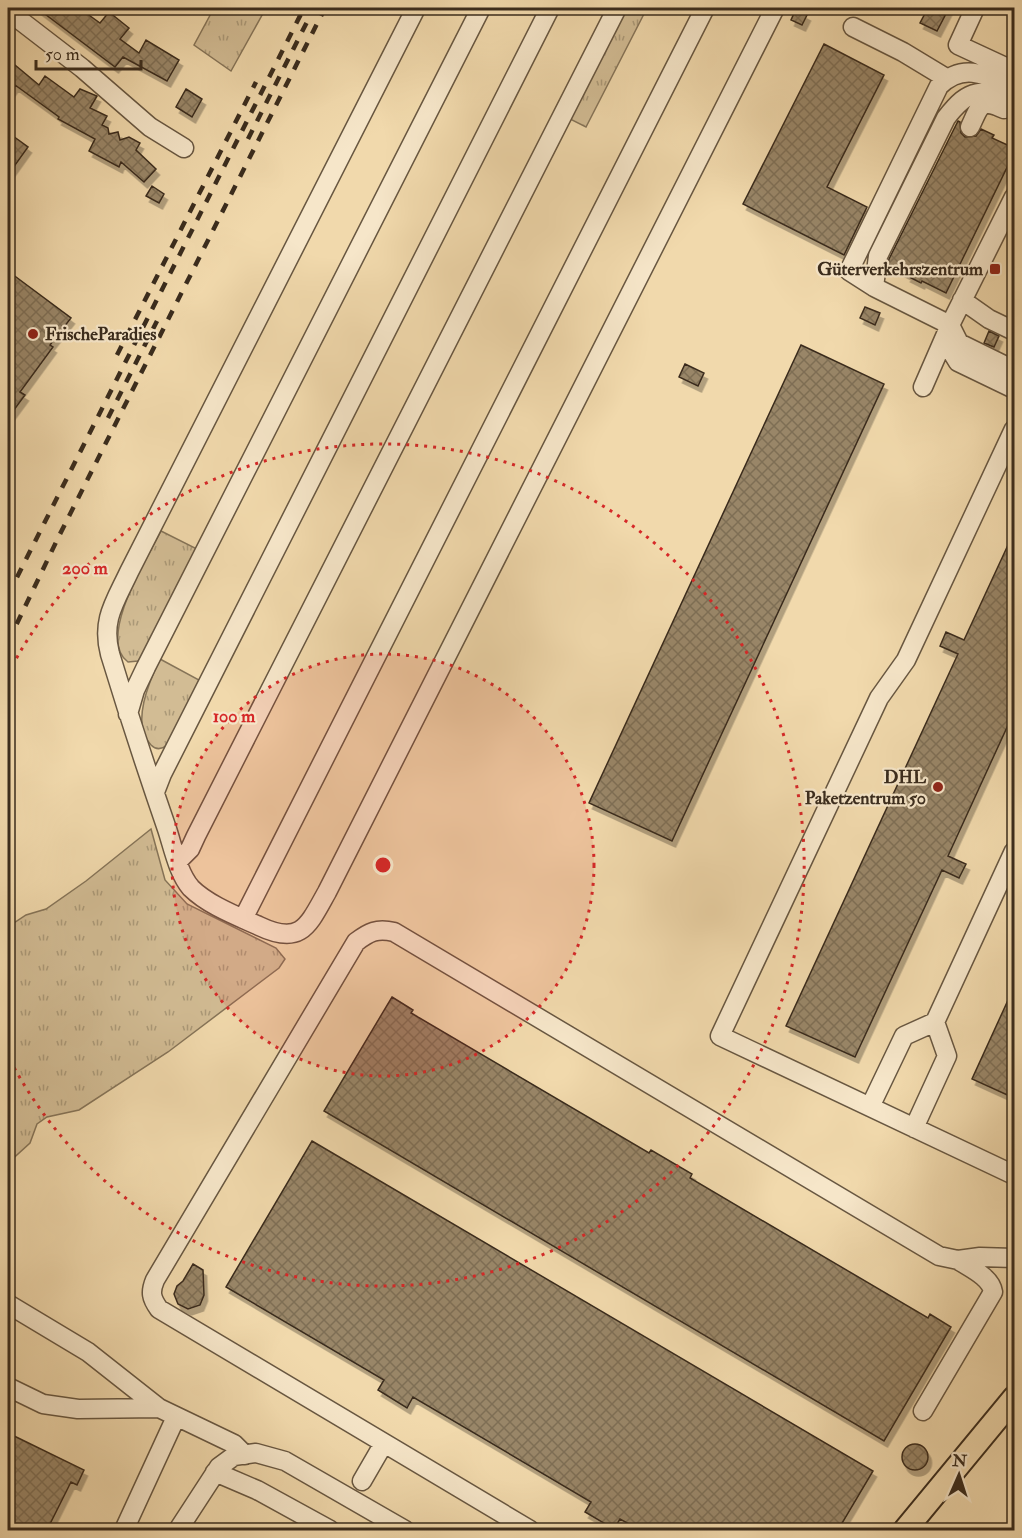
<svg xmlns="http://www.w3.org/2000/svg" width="1022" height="1538" viewBox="0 0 1022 1538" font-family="'IM FELL Double Pica',serif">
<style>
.grass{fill:url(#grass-tufts);stroke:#867458;stroke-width:1.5}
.building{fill:url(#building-cross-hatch);stroke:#3a2c1d;stroke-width:1.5;filter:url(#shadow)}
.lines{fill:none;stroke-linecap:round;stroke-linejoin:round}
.minor-casing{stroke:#685741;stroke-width:21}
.major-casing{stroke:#3a2c1d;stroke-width:26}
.minor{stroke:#f6e6c9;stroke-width:18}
.major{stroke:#f1d9ac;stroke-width:22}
.rail{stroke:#3a2c1d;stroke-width:4.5;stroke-dasharray:10 10;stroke-linecap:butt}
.ring{fill:none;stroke:#d62828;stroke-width:3;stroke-dasharray:3 6}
.poi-dot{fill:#8f2418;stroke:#f6e6c9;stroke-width:2}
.labels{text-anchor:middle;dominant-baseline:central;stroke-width:4.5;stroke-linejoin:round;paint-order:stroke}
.poi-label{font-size:18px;font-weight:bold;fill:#3a2c1d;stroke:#f6e6c9;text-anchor:end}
.centre{fill:#d62828;stroke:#f6e6c9;stroke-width:3}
.ring-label{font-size:18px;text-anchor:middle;font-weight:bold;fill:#d62828;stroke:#f6e6c9;stroke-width:4.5;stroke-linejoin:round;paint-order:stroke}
</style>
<defs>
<pattern id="grass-tufts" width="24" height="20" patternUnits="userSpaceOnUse" patternTransform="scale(1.5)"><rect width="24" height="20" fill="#d2bc94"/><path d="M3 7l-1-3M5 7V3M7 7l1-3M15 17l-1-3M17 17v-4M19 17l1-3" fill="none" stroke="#ab9978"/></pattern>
<pattern id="building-cross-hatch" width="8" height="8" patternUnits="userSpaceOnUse" patternTransform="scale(1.5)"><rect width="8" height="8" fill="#998667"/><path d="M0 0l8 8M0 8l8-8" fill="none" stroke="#7e6e54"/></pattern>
<filter id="shadow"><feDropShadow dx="3.5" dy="6" stdDeviation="0" flood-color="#0004"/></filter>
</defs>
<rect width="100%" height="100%" fill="#f1d9ac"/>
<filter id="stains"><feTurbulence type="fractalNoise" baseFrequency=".00333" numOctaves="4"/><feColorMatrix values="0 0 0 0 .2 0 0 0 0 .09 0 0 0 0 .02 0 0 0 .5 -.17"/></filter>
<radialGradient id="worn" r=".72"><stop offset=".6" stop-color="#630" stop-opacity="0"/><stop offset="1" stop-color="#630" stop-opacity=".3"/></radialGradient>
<!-- grass -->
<path class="grass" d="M214 8H266L231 71 194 45Z
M626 8H647L586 127 570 119Z
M161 531 197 549 143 656 138 661 128 662C96 639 148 556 161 531Z
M160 659 199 680 167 745C161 750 156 750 151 745 130 724 150 680 160 659Z
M151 829 165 880 187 904 276 948 285 959 279 968 168 1052 79 1110 47 1117 37 1124 30 1143 8 1163V927L26 915 46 909 86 881Z"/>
<!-- building -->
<path class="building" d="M37 8H79L100 23 109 12 129 28 120 39 139 53 146 40 179 60 167 81 123 57 115 67Z
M928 8H949L937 31 920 23Z
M796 9 807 15 802 25 791 20Z
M824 44 884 75 827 187 867 207 844 255 743 204Z
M15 65 39 85 45 76 74 97 80 89 97 96 90 108 107 116 102 125 108 128 109 134 118 132 120 140 129 137 140 143 136 150 156 169 144 182 121 162 119 167 89 151 95 139 58 119 59 117 15 85 8 95V75Z
M186 89 202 99 192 117 176 107Z
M958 121 960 122 961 133 965 137 976 136 981 129 994 135 992 138 1014 148V153L946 293 922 281 921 283 907 276 908 274 888 264 889 259Z
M13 136 28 147 8 175V143Z
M152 186 164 194 159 203 146 196Z
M8 271 71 318 50 345 53 347 20 392 25 395 8 418Z
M865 307 880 313 875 325 860 318Z
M989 331 999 336 994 347 984 343Z
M801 345 884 384 672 841 589 803Z
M685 364 704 373 698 386 679 377Z
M1014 532V712L948 856 966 864 959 878 942 870 855 1057 786 1026 958 654 940 646 946 632 964 640Z
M1014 987V1098L972 1079Z
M392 997 413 1010 411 1013 649 1153 651 1150 692 1174 690 1178 928 1318 930 1314 951 1327 884 1441 324 1111Z
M312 1141 873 1471 838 1530H640L620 1519 614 1529 585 1512 591 1502 413 1397 407 1408 378 1390 384 1380 226 1287Z
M193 1264 203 1270 204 1295 200 1305 188 1309 178 1304 174 1294 177 1286 183 1281Z
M8 1433 84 1470 77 1485 71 1482 47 1530H8Z
M902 1457a13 13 0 1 1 26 0a13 13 0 1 1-26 0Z"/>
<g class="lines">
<defs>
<path id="minor" d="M416 8 129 572C115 602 101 620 110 654 128 713 147 771 167 829 173 847 178 873 191 888 208 905 237 916 259 926 301 946 308 926 327 892L775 8
M975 8 958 45 1014 71
M8 11 82 68 150 127 184 148
M853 27 903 52 946 78
M1014 88C988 76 964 61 939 86L849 271 874 287 950 325 959 343 1014 370
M970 127C980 106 980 98 1004 109
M874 287 878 256 946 118C970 87 981 88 1014 103
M962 300 989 319 1014 331
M950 333V349L958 362 1014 389
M923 387 950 325 1014 197
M1014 429 906 660 879 698 720 1036 1014 1175
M128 714 135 690 146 667 481 8
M155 792 162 774 550 8
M178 861 190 849 196 836 617 8
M243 919 705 8
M870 1107 904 1036 935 1022 1014 851
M914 1128 947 1056 935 1022
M8 1304 88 1352 159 1408
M8 1387 43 1404 78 1409 159 1408 234 1444 245 1455
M923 1411 993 1292C991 1277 970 1268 958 1260
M215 1472 257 1490 330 1530
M362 1481 384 1443
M124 1530 176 1417
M178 1530 219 1467 234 1456 256 1453 285 1461 405 1530
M530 1530 159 1309C151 1298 150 1292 155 1280L356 942C369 932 377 928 394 932L939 1256 958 1260 980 1257 1014 1258"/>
<path id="major" d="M905 1530 1014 1398"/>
</defs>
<!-- minor casing -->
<use href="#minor" class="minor-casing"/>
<!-- major casing -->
<use href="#major" class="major-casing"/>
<!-- minor -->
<use href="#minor" class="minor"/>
<!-- major -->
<use href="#major" class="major"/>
<!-- rail -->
<path class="rail" d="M248 139 314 8
M117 355 256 82
M108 418 157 321
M8 595 304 8
M8 642 59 536 325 8"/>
</g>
<!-- distance rings -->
<circle cx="383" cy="865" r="211" fill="#d62828" fill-opacity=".12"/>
<g class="ring">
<circle cx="383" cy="865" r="211"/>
<path d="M8 674A421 421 0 1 1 8 1056"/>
</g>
<!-- markers -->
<g class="poi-dot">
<rect x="989" y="263" width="12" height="12" rx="3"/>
<circle cx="33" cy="334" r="6"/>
<circle cx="938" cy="787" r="6"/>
</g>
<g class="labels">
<!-- poi labels -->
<g class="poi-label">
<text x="983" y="269">Güterverkehrszentrum</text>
<text x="45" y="334" text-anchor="start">FrischeParadies</text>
<text x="926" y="777">DHL<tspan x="926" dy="21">Paketzentrum 50</tspan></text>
</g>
</g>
<circle cx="383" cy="865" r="9" class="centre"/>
<g class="ring-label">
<text x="85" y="574">200 m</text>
<text x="234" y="722">100 m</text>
</g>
<!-- margin -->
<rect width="1022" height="1538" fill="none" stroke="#f1d9ac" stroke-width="30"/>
<rect x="9" y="9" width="1004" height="1520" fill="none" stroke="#3a2c1d" stroke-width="3"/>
<rect x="15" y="15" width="992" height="1508" fill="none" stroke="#3a2c1d" stroke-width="1.5"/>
<!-- north arrow -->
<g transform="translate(959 1475) rotate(3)" stroke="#f6e6c9" stroke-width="4.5" paint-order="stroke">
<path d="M0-4.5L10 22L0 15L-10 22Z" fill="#3a2c1d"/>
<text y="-9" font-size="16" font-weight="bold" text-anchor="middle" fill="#3a2c1d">N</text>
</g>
<!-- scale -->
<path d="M36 60v9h105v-9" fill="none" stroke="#3a2c1d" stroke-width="3"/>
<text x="45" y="60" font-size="18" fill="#3a2c1d" stroke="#f6e6c9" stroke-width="4.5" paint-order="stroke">50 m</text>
<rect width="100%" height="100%" filter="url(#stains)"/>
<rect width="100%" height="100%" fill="url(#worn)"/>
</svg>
